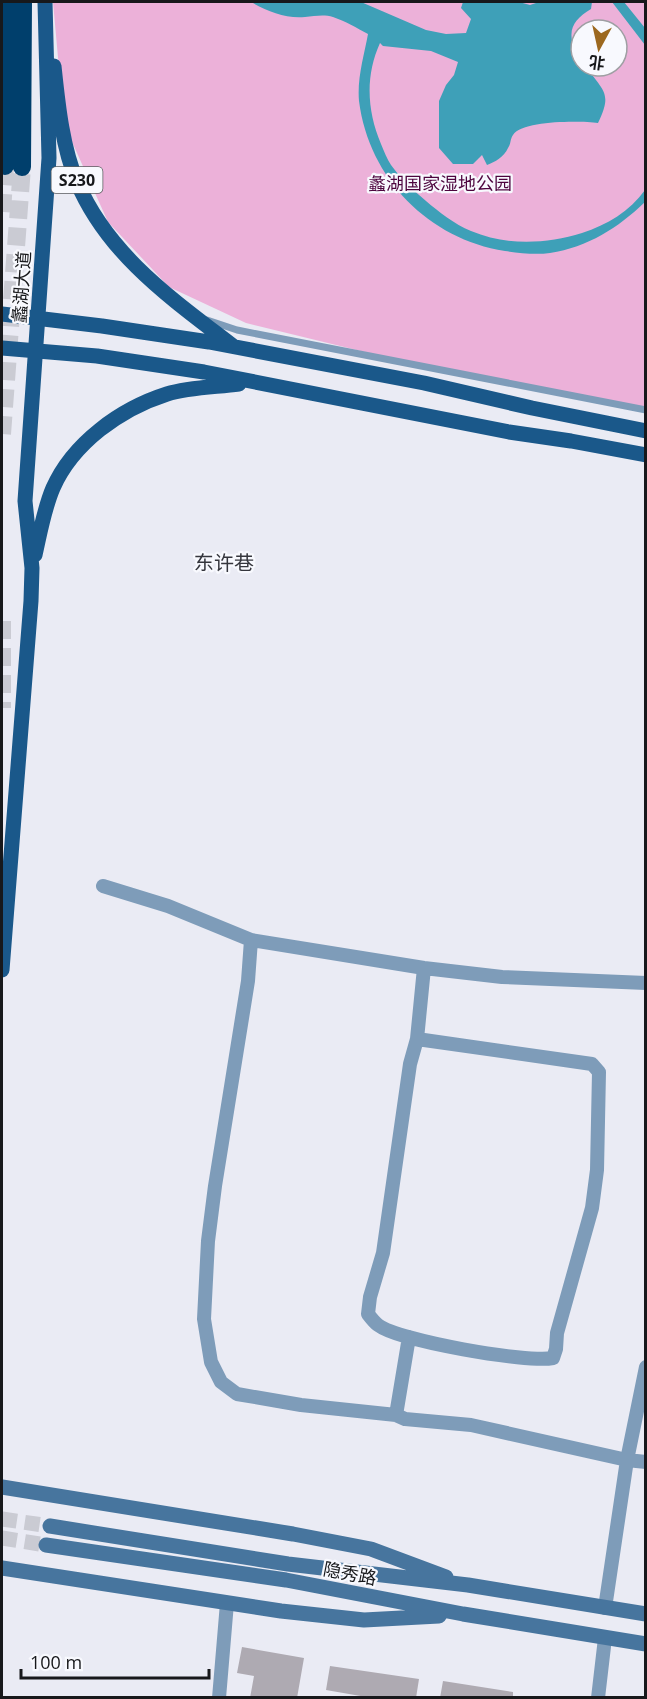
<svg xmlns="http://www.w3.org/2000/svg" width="647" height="1699" viewBox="0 0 647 1699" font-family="'Open Sans','Noto Sans SC',sans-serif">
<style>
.green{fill:#ecb1d9;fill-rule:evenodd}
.water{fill:#3ea0b8}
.building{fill:#aeaab2}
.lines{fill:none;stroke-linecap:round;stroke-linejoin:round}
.secondary-tunnel{stroke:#cacbd3;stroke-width:15;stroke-dasharray:15 8;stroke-linecap:butt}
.highway-tunnel{stroke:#cacbd3;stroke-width:18;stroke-dasharray:18 9;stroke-linecap:butt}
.lane{stroke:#7e9cb9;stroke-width:7}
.street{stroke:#7e9cb9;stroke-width:14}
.secondary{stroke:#47759e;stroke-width:15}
.primary{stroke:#1a588a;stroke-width:15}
.highway{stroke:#003f6c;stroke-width:18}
.labels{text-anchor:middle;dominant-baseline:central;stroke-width:4.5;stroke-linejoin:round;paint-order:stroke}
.shield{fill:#f8f9fe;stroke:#5a5c5f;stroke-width:1.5}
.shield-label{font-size:16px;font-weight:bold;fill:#17181b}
.park-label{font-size:18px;fill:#4d043e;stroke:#f8f9fe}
.street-label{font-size:18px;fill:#17181b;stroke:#f8f9fe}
.neighbourhood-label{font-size:20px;fill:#35363d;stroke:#f8f9fe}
</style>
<rect width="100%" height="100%" fill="#eaebf4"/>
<!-- green -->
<path class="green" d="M53 2H645V407L451 373 246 323 169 287 108 222 64 124ZM581 30H617V66H581Z"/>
<!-- water -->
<path class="water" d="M251 2H361L426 30 446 34 466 33 471 19 461 8 463 2H519L530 5 539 2H592L591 9C575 19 567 28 574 48 577 55 581 58 581 66H586C603 92 613 92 598 123 580 121 523 120 513 135 510 139 511 144 508 148 504 157 495 162 487 165L482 155 473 164H453L439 148V101L446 85 454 75 458 62 431 51 383 46 380 43C365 76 367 111 381 144 384 151 387 159 391 165 401 179 413 190 426 201 439 212 454 224 471 231 507 246 546 244 582 233 607 225 630 211 645 190V202C618 228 588 247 550 253 535 255 520 253 505 251 429 239 369 179 359 101 357 78 364 56 368 34 357 28 345 21 333 17 324 14 315 16 305 17 286 19 267 11 251 2Z
M612 2H624L645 28V45Z"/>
<!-- building -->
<path class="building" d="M242 1647 304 1658 297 1698H250L254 1676 237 1673Z
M330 1666 419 1679 416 1698H372L326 1690Z
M443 1681 513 1692V1698H440Z"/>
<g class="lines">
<!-- secondary-tunnel -->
<path class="secondary-tunnel" d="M2 1519 50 1526
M2 1538 46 1545"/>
<!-- highway-tunnel -->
<path class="highway-tunnel" d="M2 212 5 166
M2 434 22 167
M2 621V708"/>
<!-- lane -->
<path class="lane" d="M207 320 237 330 646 410"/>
<!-- street -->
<path class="street" d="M103 886 168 906 251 940 424 968 502 977 646 983
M251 940 248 981 215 1186 208 1241 204 1319 211 1362 221 1382 237 1394 301 1405 396 1415 405 1419 471 1425 627 1460 646 1462
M417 1039 592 1064 599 1072 597 1170 592 1208 557 1333 556 1349 553 1358C526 1363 399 1341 378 1325 374 1322 371 1318 368 1314L370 1297 383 1253 410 1064 417 1039 424 968
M396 1415 409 1337
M605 1608 627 1460 646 1367
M219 1698 227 1603
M598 1698 605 1638"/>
<!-- secondary -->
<path class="secondary" d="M2 1487 293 1534 371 1549 446 1577
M50 1526 288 1564 468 1585 646 1614
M46 1545 286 1580 463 1614 646 1644
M2 1568 281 1611 364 1620 439 1616"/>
<!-- primary -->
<path class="primary" d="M54 66C58 104 62 146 77 182 108 255 172 299 233 346
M2 314 102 326 209 342 424 383 532 408 646 431
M2 348 97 356 204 372 509 432 571 441 646 455
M35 555C40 533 44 509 53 488 73 443 120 409 167 394 189 387 216 387 239 384
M2 970 31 601 32 568 25 501 49 158 45 2"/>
<!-- highway -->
<path class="highway" d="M5 2V166
M22 167 23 2"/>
</g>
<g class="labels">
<!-- shield labels -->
<rect class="shield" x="51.5" y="167" width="51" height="26" rx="4.5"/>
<g class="shield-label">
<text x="77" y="180">S230</text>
</g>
<!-- park labels -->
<g class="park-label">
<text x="440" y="183">蠡湖国家湿地公园</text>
</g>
<!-- street labels -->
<g class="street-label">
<text transform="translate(21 287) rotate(-86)">蠡湖大道</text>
<text transform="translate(350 1573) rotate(11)">隐秀路</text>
</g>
<!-- neighbourhood labels -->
<g class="neighbourhood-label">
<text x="224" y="562">东许巷</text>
</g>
</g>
<!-- border -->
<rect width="647" height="1699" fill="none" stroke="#17181b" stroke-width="6"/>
<!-- north arrow -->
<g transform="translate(599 48) rotate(188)"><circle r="28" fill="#f8f9fe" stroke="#9e9fa3" stroke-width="1.5"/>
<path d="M0-4.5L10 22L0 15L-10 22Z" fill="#9c681f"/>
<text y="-9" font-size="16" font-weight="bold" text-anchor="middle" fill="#17181b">北</text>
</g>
<!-- scale -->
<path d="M21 1669v9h188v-9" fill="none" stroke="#17181b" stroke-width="3"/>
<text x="30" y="1669" font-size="18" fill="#17181b" stroke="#f8f9fe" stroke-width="4.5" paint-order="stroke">100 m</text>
</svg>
